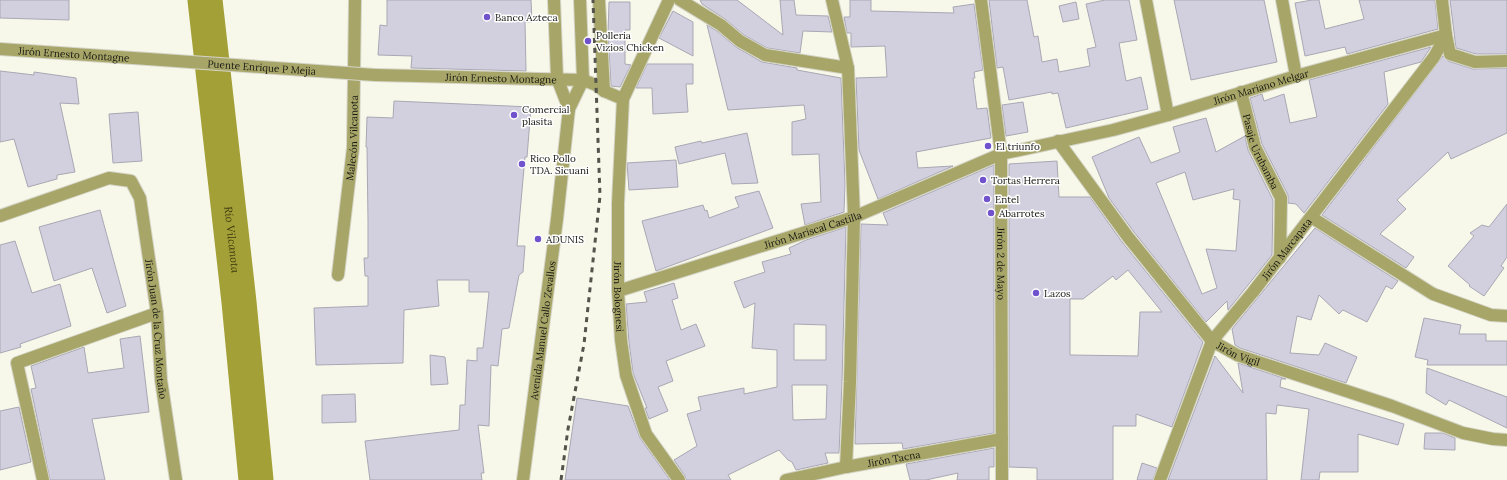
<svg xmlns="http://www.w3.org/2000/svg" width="1507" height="480" viewBox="0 0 1507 480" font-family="Lora,serif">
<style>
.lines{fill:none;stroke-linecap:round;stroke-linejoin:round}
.river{stroke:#a4a038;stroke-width:35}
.building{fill:#d2d0de;stroke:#a8a7b4;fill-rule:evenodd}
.minor-casing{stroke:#d4d4c7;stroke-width:14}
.minor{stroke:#a7a668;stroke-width:12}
.rail{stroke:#54544c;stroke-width:3;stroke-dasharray:5 5;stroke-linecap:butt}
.minor-bridge-casing{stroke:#d4d4c7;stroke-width:14;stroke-linecap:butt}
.minor-bridge{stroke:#a7a668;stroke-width:12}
.poi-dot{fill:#6f52cc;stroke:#fff;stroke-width:1.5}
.labels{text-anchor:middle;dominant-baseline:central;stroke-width:3;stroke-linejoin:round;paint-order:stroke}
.poi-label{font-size:10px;fill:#161611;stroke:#fff;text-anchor:start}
.street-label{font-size:10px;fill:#161611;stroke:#fff}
.water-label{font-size:11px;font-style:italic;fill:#3c3a0e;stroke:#fff}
</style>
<rect width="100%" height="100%" fill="#f8f8ea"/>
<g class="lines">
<!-- river -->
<path class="river" id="s1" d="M205 0 239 302 256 480"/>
</g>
<!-- building -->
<path class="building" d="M0 0H69V20L0 18Z
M387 0H531L532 22H525L526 71 411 68 412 56 378 55 380 25 387 26Z
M700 0H737L783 35 780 0H794L796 15 828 16 832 32 803 31 800 53 767 48 744 35 725 19 702 4Z
M850 0H871V11L954 13 953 7 974 4 983 70 974 72 975 78H973L977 109 987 108 991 138 916 152 918 168 953 166 878 199 859 150 856 78 887 77 885 46 851 47V33H847L844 17H850Z
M989 0H1027L1034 37 1038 36 1042 62 1057 59 1059 72 1090 66 1087 49 1096 47 1086 4 1105 0H1129L1137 40 1119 43 1126 81 1141 77 1148 109 1066 128 1058 93 1052 94V92L1009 100 1003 67 997 68Z
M1174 0H1264L1277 62 1191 80Z
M1312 0H1319L1325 29 1364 19 1359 0H1435L1438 29 1347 54 1345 47 1305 56 1295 3Z
M1450 0H1507V54H1476L1456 48Z
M609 2H630V30H625V64L631 65 620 87 611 86 608 34Z
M1076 2 1079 19 1063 22 1059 6Z
M673 11 693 22V56L659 38Z
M707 25 717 31 736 47 762 62 797 68V70L841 78 845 184 844 212 805 225 801 204 821 202 819 154 792 155V122L806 119 804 105 728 110Z
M1431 47 1421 62 1384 72 1388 104 1304 213 1296 204 1288 203V195L1262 144 1250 98 1262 94 1264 101 1284 94 1290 123 1317 117 1309 80Z
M1443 56 1448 61 1473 69 1507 68V133L1451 159 1448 152 1397 200 1406 209 1380 234 1414 257 1406 268 1322 215Z
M647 64H693V84H686L688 112 653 114 652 88H636Z
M0 71 34 75V72L76 78 79 104 60 103 75 172 57 175V179L28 187 14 139 0 142Z
M394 101 531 107 527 157H525L517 246H525L523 272 519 275 509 328 502 329 498 366 491 365 489 426 478 425 484 473H481L482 480H370L365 441 459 430 460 405H465L467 360 477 361V348H483L489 292H469V280H437L439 306 404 310 403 363 316 365 314 308 368 306V276H365L364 258H368V221L367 147H366L367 117 393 118Z
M1023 102 1028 132 1006 136 1002 105Z
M138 112 142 161 113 163 109 114Z
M1206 118 1216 152 1245 136 1248 150 1273 200 1272 255 1228 310 1227 301 1206 322 1134 232 1109 198 1092 157 1139 137 1151 163 1180 152 1173 127ZM1185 172 1193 200 1234 189 1233 199 1240 200 1236 251 1206 249 1217 288 1202 294 1156 183Z
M747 133 758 183 732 184 725 153 679 164 675 147 701 141 702 143Z
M676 160 678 187 629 190 627 163Z
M1057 161 1059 197H1090L1122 242 1203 342 1172 427 1136 414V426H1113V480H1037V468L1009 467V164ZM1128 270 1162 312H1140L1138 356 1070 355V299H1083L1113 276 1116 280Z
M994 165V433L903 449 902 443 855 444 861 224 888 225 883 213Z
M759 191 773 228 656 271 642 221 703 205 705 211 707 210 709 218 739 207 735 197Z
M1507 204V257L1501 266 1504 268 1484 296 1469 286 1470 285 1448 266 1474 236 1470 233 1482 225 1489 227Z
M100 210 126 306 107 313 92 268 54 281 39 227Z
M846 227 842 382 839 453H825L828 463 796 470 792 462 788 460 779 450 728 475 731 480H686L685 476 674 460 697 446 687 414 701 410 698 397 744 388V394L777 387V350L752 348 755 303 744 308 734 282 765 272 762 262 791 254 789 248 806 240ZM794 324 826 325V360H794ZM792 385H827L826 419 793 420Z
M1315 228 1398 281 1392 289 1386 286 1367 322 1343 310 1339 314 1319 295 1311 320 1297 316 1290 353 1319 355 1325 343 1357 357 1346 383 1240 348 1235 345 1232 329Z
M15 241 32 293 60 284 71 326 20 344 21 347 0 353V245Z
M674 283 678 298 672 300 681 330 696 324 705 346 666 361 673 381 658 387 668 411 649 419 645 408H647L633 373 629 342 626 304 647 302 644 292Z
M1424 318 1461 325 1459 334H1486V341H1507V365H1427L1428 360 1415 357Z
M140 336 149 412 92 419 105 480H50L31 389 36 388 31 366 84 347 88 373 124 368 120 339Z
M430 355 445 357 448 384 431 385Z
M1215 356 1243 393 1238 363 1286 379H1281L1280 387 1404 424 1398 445 1358 434V472H1320L1319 480H1301L1309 409 1277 405 1276 414 1266 413 1267 480H1168Z
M1427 368 1507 397V428L1449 400 1446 405 1426 393Z
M355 394 356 422 322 423V395Z
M577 398 628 406 640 438 670 480H565Z
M19 407 31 462 0 470V411Z
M1425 433H1443L1455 438V450L1424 449Z
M994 448V467H989V480H957L958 473 926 480H910L906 464Z
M1142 463 1157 468 1153 480H1137Z"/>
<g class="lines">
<defs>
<g id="minor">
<path d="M554 0 557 78 569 109"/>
<path d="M599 0 604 91"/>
<path id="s2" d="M669 0 623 99 618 203V291L621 340 626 375 646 434 679 480"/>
<path d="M680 0 721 25 740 41 765 55 848 68"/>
<path d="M832 0 848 68 854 217 850 382 846 467"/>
<path id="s3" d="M981 0 1001 154 1002 480"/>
<path d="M1146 0 1168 115"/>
<path d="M1282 0 1296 76"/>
<path d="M1442 0 1446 35 1450 54 1475 62 1507 61"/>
<path id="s4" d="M0 49 148 59"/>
<path id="s5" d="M375 75 583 80 596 85 604 91 623 99"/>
<path id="s6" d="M1241 92 1255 147 1281 198 1280 258"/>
<path id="s7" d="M1058 141 1128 237 1212 341 1237 355 1392 406 1463 433 1493 439 1507 440"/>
<path id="s8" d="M0 216 109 178 131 181 140 198 157 313 161 380 176 480"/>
<path d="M1311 217 1433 294 1491 315 1507 316"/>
<path id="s9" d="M338 275 353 148 355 0"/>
<path id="s10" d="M618 291 854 217 1001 154 1113 130 1168 115 1296 76 1446 35"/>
<path d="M43 480 17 363 157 313"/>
<path id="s11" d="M523 480 557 219 569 109 583 80 580 0"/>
<path id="s12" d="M786 480 846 467 1002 439"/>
<path id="s13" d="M1160 480 1212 341 1253 292 1434 57 1446 35"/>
</g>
</defs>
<!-- minor casing -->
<use href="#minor" class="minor-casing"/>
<!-- minor -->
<use href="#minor" class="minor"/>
<!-- rail -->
<path class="rail" d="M561 480 568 429 584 344 600 196 593 0"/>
<defs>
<g id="minor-bridge">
<path id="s14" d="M148 59 375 75"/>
</g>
</defs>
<!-- minor-bridge casing -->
<use href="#minor-bridge" class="minor-bridge-casing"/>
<!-- minor-bridge -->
<use href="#minor-bridge" class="minor-bridge"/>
</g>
<!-- markers -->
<g class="poi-dot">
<circle cx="487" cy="17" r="4"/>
<circle cx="588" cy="41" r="4"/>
<circle cx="514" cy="115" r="4"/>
<circle cx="988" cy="146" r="4"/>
<circle cx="522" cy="164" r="4"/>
<circle cx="983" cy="180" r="4"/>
<circle cx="987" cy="199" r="4"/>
<circle cx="991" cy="213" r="4"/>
<circle cx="538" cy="239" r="4"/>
<circle cx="1036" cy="293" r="4"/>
</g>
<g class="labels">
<!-- poi labels -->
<g class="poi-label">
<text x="495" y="17">Banco Azteca</text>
<text x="596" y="35">Polleria<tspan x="596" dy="12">Vizios Chicken</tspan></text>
<text x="522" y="109">Comercial<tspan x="522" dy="12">plasita</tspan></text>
<text x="996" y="146">El triunfo</text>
<text x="530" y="158">Rico Pollo<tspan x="530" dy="12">TDA. Sicuani</tspan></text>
<text x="991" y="180">Tortas Herrera</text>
<text x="995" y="199">Entel</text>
<text x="999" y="213">Abarrotes</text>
<text x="546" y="239">ADUNIS</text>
<text x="1044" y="293">Lazos</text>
</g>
<!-- street labels -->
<g class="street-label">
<text stroke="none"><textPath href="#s4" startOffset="74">Jirón Ernesto Montagne</textPath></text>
<text stroke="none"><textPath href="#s14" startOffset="114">Puente Enrique P Mejia</textPath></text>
<text stroke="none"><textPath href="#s5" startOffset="126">Jirón Ernesto Montagne</textPath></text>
<text stroke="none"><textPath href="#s10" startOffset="676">Jirón Mariano Melgar</textPath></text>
<text stroke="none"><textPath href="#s9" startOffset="138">Malecón Vilcanota</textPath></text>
<text stroke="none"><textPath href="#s6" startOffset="63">Pasaje Urubamba</textPath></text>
<text stroke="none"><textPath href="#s10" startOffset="204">Jirón Mariscal Castilla</textPath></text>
<text stroke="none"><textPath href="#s13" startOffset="267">Jirón Marcapata</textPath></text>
<text stroke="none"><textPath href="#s3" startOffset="265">Jirón 2 de Mayo</textPath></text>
<text stroke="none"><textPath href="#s2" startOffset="307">Jirón Bolognesi</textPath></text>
<text stroke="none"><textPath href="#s8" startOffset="289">Jirón Juan de la Cruz Montaño</textPath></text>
<text stroke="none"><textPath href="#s11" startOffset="151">Avenida Manuel Callo Zevallos</textPath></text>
<text stroke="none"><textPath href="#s7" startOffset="282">Jirón Vigil</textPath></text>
<text stroke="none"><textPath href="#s12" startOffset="110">Jirón Tacna</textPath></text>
</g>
<!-- water labels -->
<g class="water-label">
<text stroke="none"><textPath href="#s1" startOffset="241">Río Vilcanota</textPath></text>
</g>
</g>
</svg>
